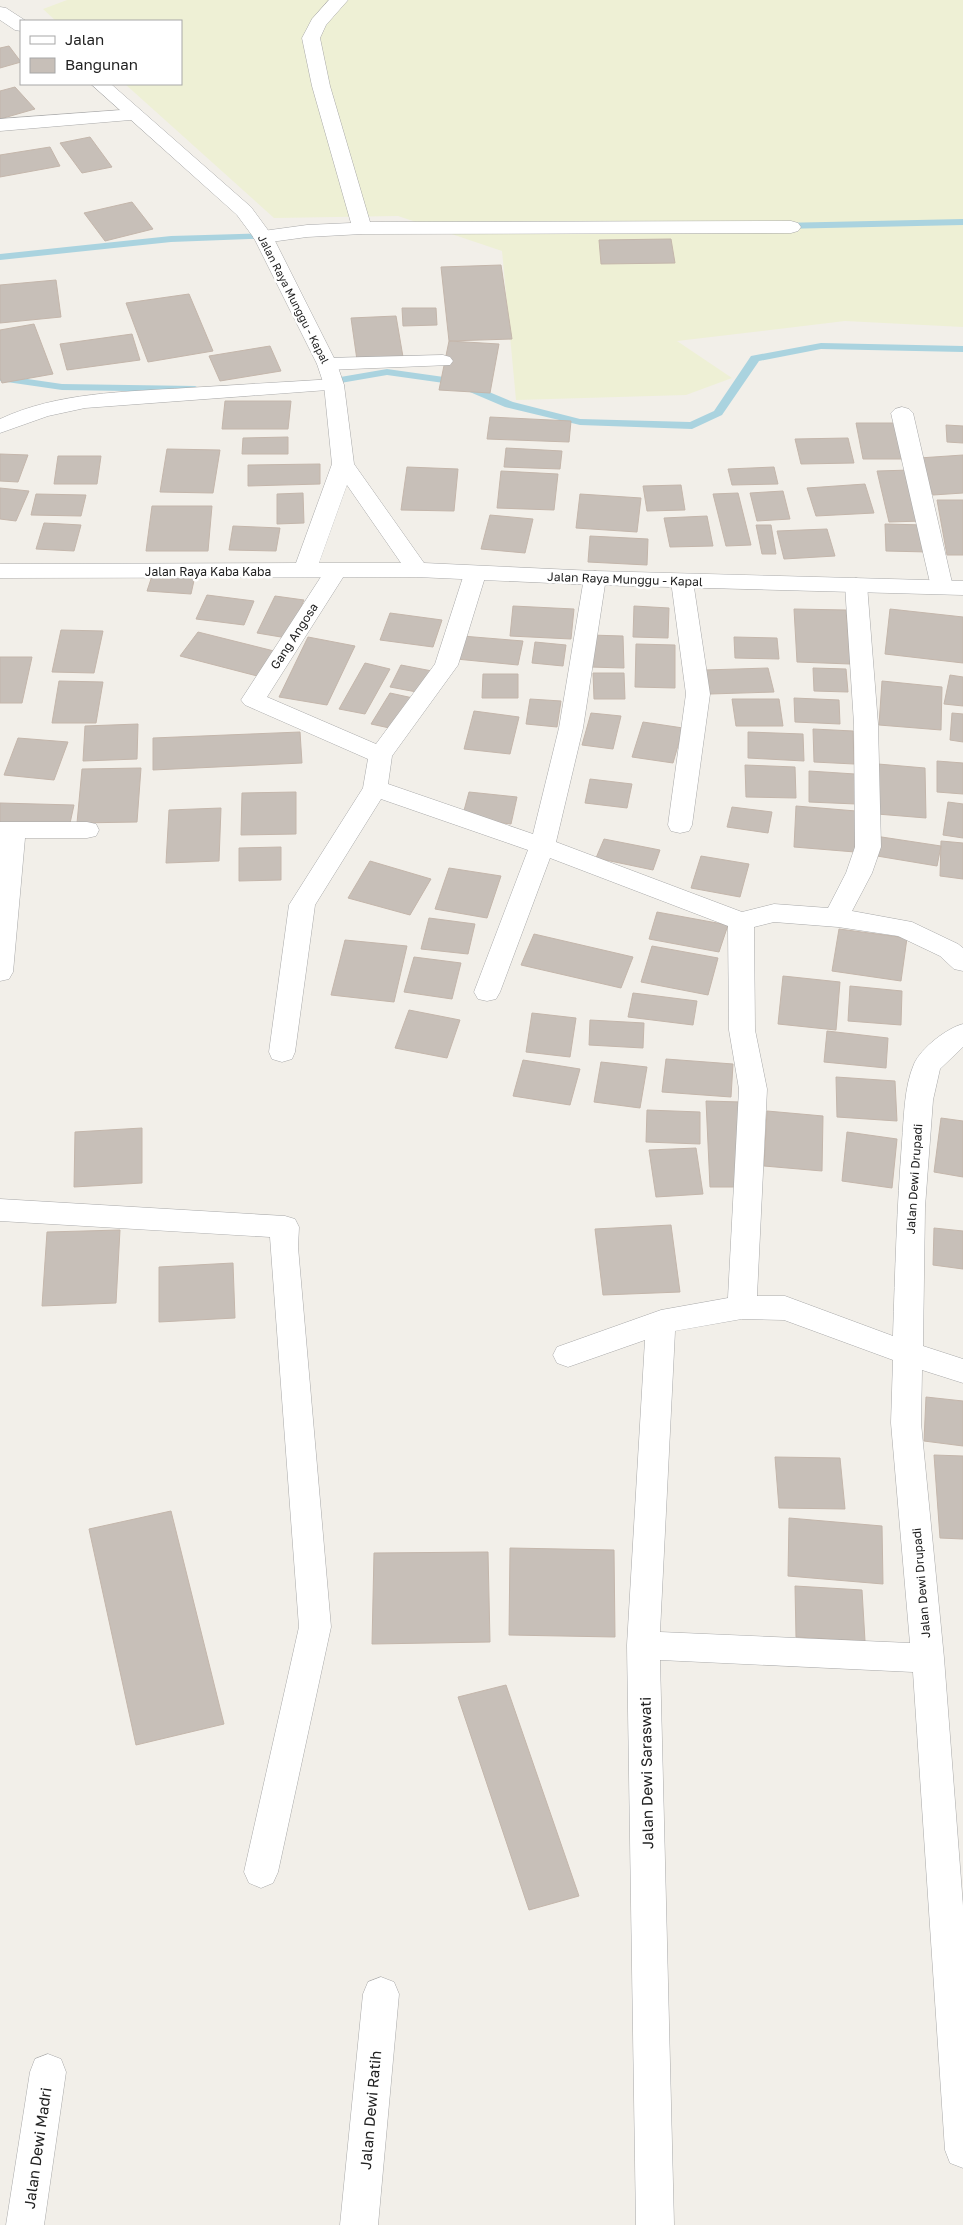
<svg xmlns="http://www.w3.org/2000/svg" width="963" height="2225" viewBox="0 0 963 2225" font-family="'Golos Text',sans-serif">
<style>
.farmland{fill:#eef0d5}
.lines{fill:none;stroke-linecap:round;stroke-linejoin:round}
.stream{fill:#aad3df;fill-rule:evenodd}
.building{fill:#c7bfb8;stroke:#c4b6ab}
.minor-casing{stroke:#a9a9a9;stroke-width:1}
.tertiary-casing{stroke:#a9a9a9;stroke-width:1}
.minor{fill:#fff;fill-rule:evenodd}
.tertiary{fill:#fff;fill-rule:evenodd}
.labels{text-anchor:middle;dominant-baseline:central;stroke-width:5;stroke-linejoin:round;paint-order:stroke}
.far-street-label{font-size:11px;fill:#222;stroke:#fff}
.street-label{font-size:12px;fill:#222;stroke:#fff}
.near-street-label{font-size:15px;fill:#222;stroke:#fff}
</style>
<rect width="100%" height="100%" fill="#f2efe9"/>
<!-- farmland -->
<path class="farmland" d="M67 0H963V327L845 321 677 341 732 378 686 395 516 400 502 251 398 216 274 218 125 84H181V21H56L43 9Z"/>
<g class="lines">
<!-- stream -->
<path class="stream" d="M963 219V225L780 229 775 226 780 223Z
M273 233 277 234 278 236 277 238 171 242 0 260V254L171 236Z
M821 343 963 346V352L821 349 759 361 722 415 692 429 580 425 505 407 451 384 387 375 323 386 317 383 323 380 387 369 458 379 513 402 580 419 690 422 714 411 751 356Z
M0 375 62 384 195 386 201 389 195 392 62 390 0 381Z"/>
</g>
<!-- building -->
<path class="building" d="M9 46 21 62 0 68V48Z
M15 87 35 109 0 119V91Z
M90 137 112 167 82 173 60 143Z
M50 147 60 166 0 177V155Z
M132 202 153 229 105 241 84 213Z
M671 239 675 263 601 264 599 240Z
M501 265 512 339 449 341 441 267Z
M56 280 61 317 0 323V285Z
M189 294 213 351 148 362 126 303Z
M402 308H436L437 325 403 326Z
M396 316 403 357 357 360 351 318Z
M34 324 53 374 2 383 0 378V330Z
M132 334 140 360 67 370 60 344Z
M449 341 499 344 490 393 439 390Z
M270 346 281 371 220 381 209 356Z
M225 401H291L288 429H222Z
M490 417 571 421 569 442 487 439Z
M856 423H900L908 459H863Z
M946 425 963 426V443L947 442Z
M288 437V454H242L243 438Z
M848 438 854 463 801 464 795 439Z
M506 448 562 451 560 469 504 467Z
M167 449 220 450 213 493 160 492Z
M0 454 28 455 18 482 0 481Z
M963 455V493L933 495 919 458Z
M58 456H101L97 484H54Z
M320 464V484L248 486V465Z
M407 467 458 469 454 511 401 510Z
M774 467 778 484 732 485 728 469Z
M911 470 923 521 889 522 877 471Z
M501 471 558 474 554 510 497 508Z
M865 484 874 513 816 516 807 488Z
M681 485 685 510 647 511 643 486Z
M0 488 29 491 16 521 0 519Z
M783 491 790 519 757 521 750 493Z
M303 493 304 523 277 524V494Z
M738 493 751 545 726 546 713 494Z
M36 494 86 495 81 516 31 515Z
M580 494 641 498 637 532 576 528Z
M937 500H963V555H947Z
M152 506H212L208 551H146Z
M490 515 533 519 525 553 481 549Z
M707 516 713 546 670 547 664 518Z
M44 523 81 525 74 551 36 549Z
M885 524 925 525 928 552 886 551Z
M756 525H771L776 554H762Z
M233 526 280 528 276 551 229 550Z
M827 529 835 556 784 559 777 531Z
M590 536 648 539 647 565 588 562Z
M153 573 195 576 191 594 147 591Z
M207 595 254 601 244 625 196 619Z
M275 596 304 600 287 638 257 633Z
M513 606 574 609 571 639 510 636Z
M634 606 669 608 668 638 633 637Z
M794 609 846 610 850 664 797 662Z
M890 609 963 617V663L885 654Z
M390 613 442 620 433 647 380 640Z
M61 630 103 631 94 673 52 672Z
M198 632 278 652 261 677 180 656Z
M590 635 623 636 624 668 590 667Z
M462 636 523 641 518 665 456 659Z
M308 637 355 646 327 705 279 697Z
M734 637 777 638 779 659 735 658Z
M535 642 566 645 563 666 532 663Z
M636 644 675 645V688L635 687Z
M0 657H32L22 703H0Z
M365 663 390 669 365 714 339 709Z
M401 665 432 671 422 693 390 687Z
M768 668 774 692 710 694 705 670Z
M813 668 846 669 848 692 814 691Z
M593 673H624L625 699H594Z
M483 674H518V698H482Z
M950 675 963 677V706L944 704Z
M59 681 103 682 96 723H52Z
M882 681 942 687 941 730 879 725Z
M390 693 413 698 394 729 371 724Z
M794 698 839 700 840 724 795 722Z
M530 699 561 701 557 727 526 724Z
M732 699H779L783 726H736Z
M474 711 519 717 510 754 464 749Z
M591 713 621 716 613 749 582 745Z
M952 713 963 714V742L950 740Z
M643 722 683 728 673 763 632 757Z
M138 724 137 759 83 761 85 726Z
M813 729 853 731 854 764 814 762Z
M300 732 302 763 153 770V738Z
M748 732 803 734 804 761 748 758Z
M18 738 68 742 54 780 4 775Z
M937 761 963 763V794L937 792Z
M878 764 925 768 926 818 877 814Z
M745 765 795 767 796 798 746 797Z
M141 768 137 822 77 823 82 769Z
M809 771 855 774 856 804 809 802Z
M590 779 632 784 627 808 585 803Z
M296 792V834L241 835 242 793Z
M469 792 517 797 511 824 462 818Z
M948 802 963 804V838L943 835Z
M0 803 74 805 69 828 0 826Z
M796 806 856 811 855 852 794 847Z
M732 807 772 812 768 833 727 827Z
M221 808 219 861 166 863 169 810Z
M875 836 941 846 937 866 871 855Z
M604 839 660 850 653 870 596 858Z
M941 841 963 843V879L940 876Z
M281 847V880L239 881V848Z
M701 856 749 864 740 897 691 888Z
M370 861 431 879 410 915 348 898Z
M449 868 501 876 487 918 435 909Z
M657 912 728 925 719 952 649 939Z
M429 918 475 924 468 954 421 949Z
M839 929 907 938 901 981 832 971Z
M534 934 633 957 621 988 521 965Z
M345 940 407 946 394 1002 331 995Z
M652 946 718 958 708 995 641 982Z
M414 957 461 963 452 999 404 992Z
M783 976 840 982 836 1030 778 1024Z
M850 986 902 991 901 1025 848 1021Z
M633 993 697 1001 693 1025 628 1017Z
M409 1010 460 1020 447 1058 395 1048Z
M532 1013 576 1018 570 1057 526 1052Z
M590 1020 644 1023 643 1048 589 1045Z
M827 1031 888 1038 886 1068 824 1062Z
M666 1059 733 1064 731 1097 662 1092Z
M523 1060 580 1069 570 1105 513 1096Z
M601 1062 647 1067 640 1108 594 1102Z
M836 1077 895 1081 897 1121 837 1117Z
M706 1101 741 1102 746 1187H710Z
M647 1110 700 1112V1144L646 1142Z
M767 1111 823 1116 822 1171 764 1166Z
M941 1118 963 1121V1177L934 1172Z
M142 1128V1183L74 1187 75 1132Z
M847 1132 897 1139 892 1188 842 1181Z
M696 1148 703 1194 656 1197 649 1150Z
M671 1225 680 1292 603 1295 595 1229Z
M934 1228 963 1231V1269L933 1265Z
M120 1230 116 1303 42 1306 47 1232Z
M233 1263 235 1318 159 1322V1267Z
M926 1397 963 1401V1446L924 1441Z
M934 1455 963 1456V1539L940 1538Z
M775 1457 840 1458 845 1509 779 1508Z
M171 1511 224 1724 136 1745 89 1529Z
M789 1518 882 1526 883 1584 788 1576Z
M510 1548 614 1550 615 1637 509 1635Z
M488 1552 490 1642 372 1644 374 1553Z
M795 1586 862 1590 865 1641 796 1637Z
M506 1685 579 1896 529 1910 458 1697Z"/>
<g class="lines">
<defs>
<path id="minor" d="M329 0H348L326 25 320 38 330 86 370 222 791 221 798 223 801 227 798 231 791 233 362 234 307 237 263 243 256 241 253 237 256 233 263 231 307 225 351 223 312 86 302 38 312 19Z
M135 109 142 111 144 115 142 119 0 131V119Z
M443 355 450 357 453 361 450 365 327 370 320 368 317 364 320 360 327 358Z
M334 379 341 381 344 385 341 389 85 408 48 416 0 433V419C58 392 124 392 186 388 235 385 285 382 334 379Z
M902 407 909 409 913 413 953 587 950 592 942 594 934 592 931 587 891 413 895 409Z
M336 564 344 566 347 571 267 697 376 744 435 664 464 574 467 569 475 567 483 569 486 574 458 665 392 756 388 784 533 834 559 728 584 578 587 573 595 571 603 573 606 578 583 728 556 842 742 912 774 904 828 908 846 873 855 847 854 724 845 585 848 580 856 578 864 580 867 585 878 724 881 847 872 873 852 911 912 922 958 944 963 948V971L954 969 940 956 898 936 838 927 774 922 754 927 755 1030 767 1089 757 1296H785L893 1336C895 1271 897 1207 902 1142 904 1117 904 1087 914 1064 921 1048 947 1028 963 1024V1047L940 1069 933 1100 925 1207 923 1346 963 1359V1383L922 1370 921 1423 944 1658 963 1906V2168L950 2163 945 2150 913 1672 660 1660 674 2225H636L627 1645 645 1340 568 1367 557 1363 553 1355 557 1347 661 1310 728 1298 739 1089 729 1030 728 926 550 858 500 992 496 999 487 1001 478 999 474 992 528 850 381 799 315 905 295 1052 292 1059 282 1062 272 1059 269 1052 289 905 363 788 368 759 245 705 241 700 328 566ZM742 1319 784 1320 893 1360 891 1423 910 1643 660 1632 675 1331Z
M682 574 690 576 693 581 710 694 692 825 689 831 680 833 671 831 668 825 686 694 671 581 674 576Z
M0 822H87L96 824 99 830 96 836 87 838H25L13 972 9 979 0 981Z
M0 1199 285 1216 295 1219 299 1227 298 1247 331 1627 278 1872 273 1883 261 1888 249 1883 244 1872 299 1627 270 1237 0 1221Z
M381 1977 394 1982 399 1994 378 2225H340L363 1994 368 1982Z
M48 2054 61 2059 66 2072 44 2225H6L30 2072 35 2059Z"/>
<path id="tertiary" d="M0 7 6 8 26 21H21V31L15 30 0 20Z
M91 84H111L251 207 273 237 337 364 344 385 354 464 424 563 595 571 963 581V595L595 585 417 577 0 578V564L296 563 332 464 324 385 317 364 254 238 237 215ZM347 485 401 563H319Z"/>
</defs>
<!-- minor casing -->
<use href="#minor" class="minor-casing"/>
<!-- tertiary casing -->
<use href="#tertiary" class="tertiary-casing"/>
<!-- minor -->
<use href="#minor" class="minor"/>
<!-- tertiary -->
<use href="#tertiary" class="tertiary"/>
</g>
<g class="labels">
<!-- far-street labels -->
<g class="far-street-label">
<text transform="translate(294 299) rotate(63)">Jalan Raya Munggu - Kapal</text>
</g>
<!-- street labels -->
<g class="street-label">
<text x="208" y="571">Jalan Raya Kaba Kaba</text>
<text transform="translate(625 579) rotate(2)">Jalan Raya Munggu - Kapal</text>
<text transform="translate(294 636) rotate(-57)">Gang Angosa</text>
<text transform="translate(914 1179) rotate(-86)">Jalan Dewi Drupadi</text>
<text transform="translate(921 1583) rotate(-95)">Jalan Dewi Drupadi</text>
</g>
<!-- near-street labels -->
<g class="near-street-label">
<text transform="translate(646 1773) rotate(-91)">Jalan Dewi Saraswati</text>
<text transform="translate(370 2110) rotate(-85)">Jalan Dewi Ratih</text>
<text transform="translate(37 2148) rotate(-82)">Jalan Dewi Madri</text>
</g>
</g>
<!-- legend -->
<rect x="20" y="20" width="162" height="65" fill="#ffffff" stroke="#a7a7a7"/>
<rect x="30" y="36" width="25" height="8" fill="#ffffff" stroke="#a7a7a7"/>
<text x="65" y="45" font-size="15" fill="#222222">Jalan</text>
<rect x="30" y="58" width="25" height="15" fill="#c7bfb8" stroke="#a7a7a7"/>
<text x="65" y="70" font-size="15" fill="#222222">Bangunan</text>
</svg>
